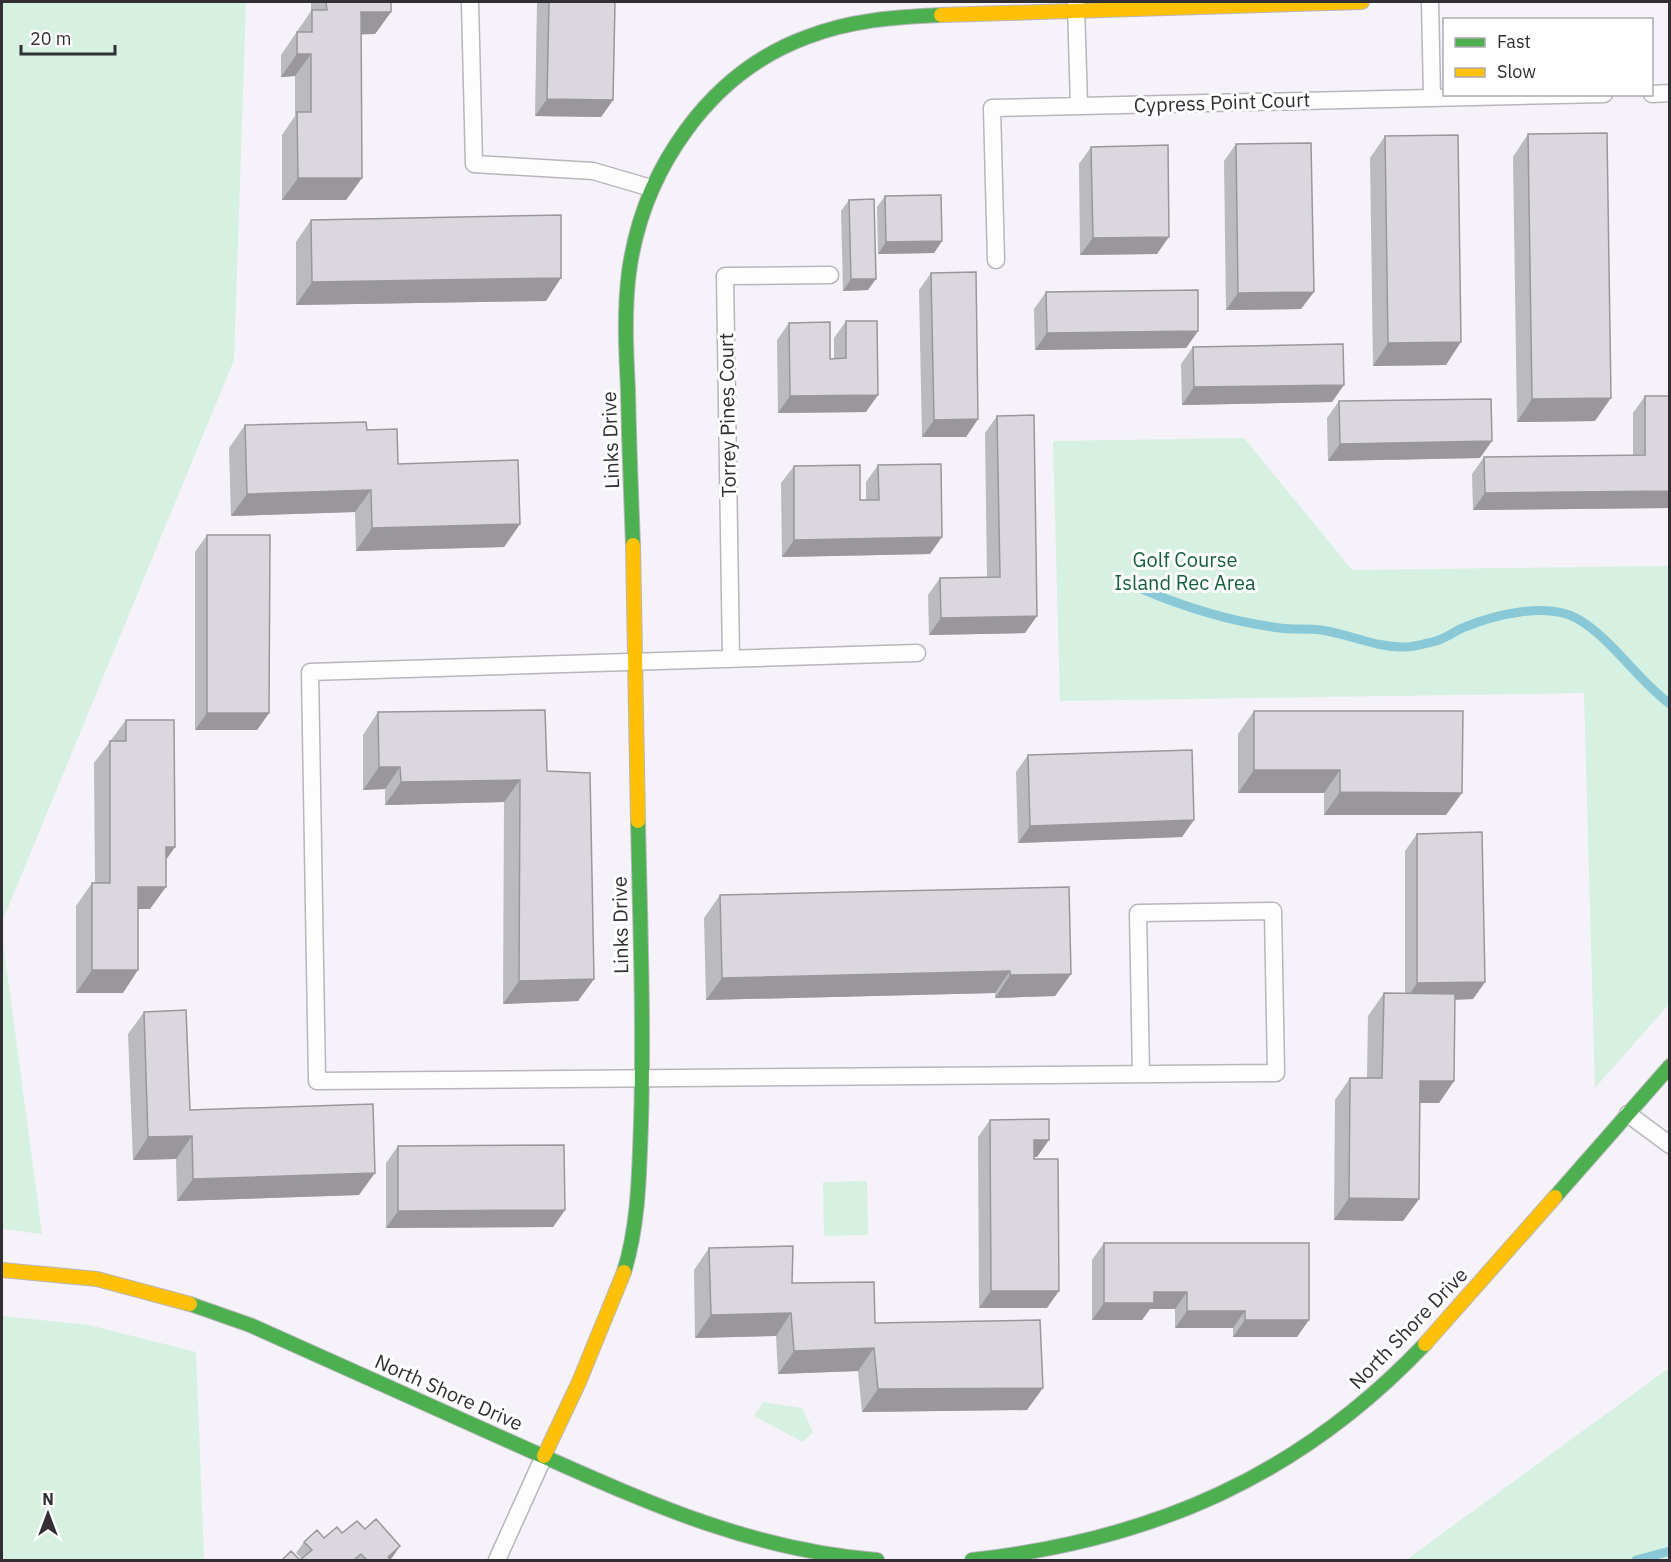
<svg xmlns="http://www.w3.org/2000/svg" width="1671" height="1562" viewBox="0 0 1671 1562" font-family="'IBM Plex Sans',sans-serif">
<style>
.green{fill:#d6f0e1}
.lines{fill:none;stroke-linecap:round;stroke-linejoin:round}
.stream{stroke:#89c8d6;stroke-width:9}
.lane-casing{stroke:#b8b5bb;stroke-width:19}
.fast-casing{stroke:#b8b5bb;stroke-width:16}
.slow-casing{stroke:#b8b5bb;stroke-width:16}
.lane{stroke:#fefdfe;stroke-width:16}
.fast{stroke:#4caf50;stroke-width:14}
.slow{stroke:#ffc107;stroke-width:14}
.wall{fill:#bbbabf}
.shaded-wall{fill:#99979b}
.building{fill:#dad8de;stroke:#99979b;stroke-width:1.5}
.labels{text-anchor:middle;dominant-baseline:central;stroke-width:6;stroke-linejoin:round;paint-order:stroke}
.street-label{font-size:20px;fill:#312e34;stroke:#fff}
.park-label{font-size:20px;fill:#16613b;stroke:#fff}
</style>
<rect width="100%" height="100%" fill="#f6f2fa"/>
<!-- green -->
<path class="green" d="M2 2H246L234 360 2 922Z
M1244 438 1352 570 1669 566V1004L1595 1088 1584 693 1060 701 1053 441Z
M2 934 42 1234 2 1229Z
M867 1181 868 1235 824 1236 823 1182Z
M2 1316 89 1325 196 1352 204 1560H2Z
M1669 1368V1560H1406Z
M763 1402 802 1408 813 1432 803 1442 754 1416Z"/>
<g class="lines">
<!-- stream -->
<path class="stream" d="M1144 590C1187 608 1233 622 1280 628 1293 630 1307 628 1321 630 1349 634 1377 648 1405 647 1414 647 1424 644 1432 642 1444 640 1454 631 1465 627 1494 615 1546 602 1576 618 1611 637 1637 680 1670 704
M1636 1560 1670 1551"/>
<defs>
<path id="lane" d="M470 2 474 164 593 171 651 188
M1430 2 1432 97
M1076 5 1079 106
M1652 94 1670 93
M996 260 992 108 1604 94
M917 653 310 672 317 1081C636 1077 956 1073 1276 1073L1273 911 1138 913 1141 1074
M731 659 725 276 830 275
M1628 1114 1670 1145
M497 1560 544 1456"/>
<path id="fast" d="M633 545C631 493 629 442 628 390 626 351 624 311 629 272 643 170 709 73 807 37 851 20 895 17 941 15
M1555 1197 1670 1066
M624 1272C639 1223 639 1174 641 1123 644 1022 640 922 638 821
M190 1304 250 1325C340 1365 430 1405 520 1446 640 1499 744 1549 877 1560
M972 1560C1152 1540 1299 1477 1425 1344"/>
<path id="slow" d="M941 15 1362 2
M633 545 638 821
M2 1270 97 1279 190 1304
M1425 1344 1555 1197
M544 1456 579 1382 624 1272"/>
</defs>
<!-- lane casing -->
<use href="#lane" class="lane-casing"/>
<!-- fast casing -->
<use href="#fast" class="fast-casing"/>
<!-- slow casing -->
<use href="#slow" class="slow-casing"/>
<!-- lane -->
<use href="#lane" class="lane"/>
<!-- fast -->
<use href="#fast" class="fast"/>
<!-- slow -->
<use href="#slow" class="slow"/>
</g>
<!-- wall -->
<path class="wall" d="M311 2H391V12L375 34H361L362 178 346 200H282V135L295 116V76L281 77V55L311 11Z
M537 2H615L613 100 601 117 535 116Z
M1528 134 1595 421 1517 422 1513 157Z
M1385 136 1446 365 1373 366 1370 158Z
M1236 144 1301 309 1226 310 1224 161Z
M1091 147 1157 254 1080 255 1079 164Z
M885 196 942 241 934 253 878 254 877 207Z
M849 200 868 290 843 291 841 211Z
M311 220 546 301 296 305V242Z
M931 273 978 419 966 437H922L919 290Z
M1046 292 1198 331 1186 348 1035 350 1034 309Z
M846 321 866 412 778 413 777 340 789 323 830 359H834V338Z
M1193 347 1332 402 1182 405 1181 364Z
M1645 396H1670V508L1473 510 1472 474 1484 457 1633 455V413Z
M1339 401 1480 458 1328 461 1327 418Z
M997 416 1025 633 929 635 928 595 940 578 987 577 985 433Z
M245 425 367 430 398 464 520 524 504 547 356 551 355 512 231 516 229 448Z
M878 465 930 554 782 557 781 483 794 466 860 500H866V482Z
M207 535 269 713 257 730H195V552Z
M1254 711 1446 815H1324V793H1238V734Z
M378 712 547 771 594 979 578 1001 503 1004 504 802 385 805V789L363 790V735Z
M126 720 166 860 150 909H138L123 993H76V906L92 883H95L94 763Z
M1028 755 1182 837 1018 843 1016 772Z
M1417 834 1485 982 1473 999 1455 1000 1454 1081 1439 1103H1420L1419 1199 1403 1221 1334 1220 1335 1100 1350 1078H1367L1368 1016 1384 993 1405 994V851Z
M720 895 1071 974 1055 996 995 998V993L706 1000 704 918Z
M144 1012 190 1110 359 1195 177 1201 176 1159 133 1160 128 1034Z
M990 1120 1037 1157H1034L1047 1308H979L978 1137Z
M398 1146 565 1210 553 1227 386 1228V1163Z
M1104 1243H1309L1297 1337H1233V1328H1175V1309H1150L1142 1320H1092V1260Z
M709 1248 792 1283 875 1323 1027 1410 862 1412 858 1371 778 1374 776 1336 695 1338 694 1270Z
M365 1529 400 1546 390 1559 391 1560H300L302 1559 296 1553 304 1542Z"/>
<!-- shaded-wall -->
<path class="shaded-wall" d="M361 12H391L375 34 345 35Z
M297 54H311L295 76 281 77Z
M547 99 613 100 601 117 535 116Z
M298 178H362L346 200H282Z
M1169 237 1157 254 1080 255 1093 238Z
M942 241 934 253 878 254 886 242Z
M561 278 546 301 296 305 312 282Z
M851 279H876L868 290 843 291Z
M1314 292 1301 309 1226 310 1238 293Z
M1198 331 1186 348 1035 350 1047 333Z
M1461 342 1446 365 1373 366 1388 343Z
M1344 385 1332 402 1182 405 1194 387Z
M878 395 866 412 778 413 790 396Z
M1611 398 1595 421 1517 422 1532 399Z
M978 419 966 437H922L934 420Z
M1492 441 1480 458 1328 461 1340 444Z
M371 490 355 512 231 516 247 494Z
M1670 491V508L1473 510 1485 493Z
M520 524 504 547 356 551 372 528Z
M942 537 930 554 782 557 794 540Z
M1037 616 1025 633 929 635 941 618Z
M207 713H269L257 730H195Z
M379 767H400L385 789 363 790Z
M1254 770H1340L1324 793H1238Z
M520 780 504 802 385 805 401 782Z
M1340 792 1462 793 1446 815H1324Z
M1194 820 1182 837 1018 843 1030 826Z
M166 847H175L159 870Z
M138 887H166L150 909H123Z
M92 970H138L123 993H76Z
M1010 971 995 993 706 1000 722 978Z
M1071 974 1055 996 995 998 1010 975Z
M594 979 578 1001 503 1004 519 981Z
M1485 982 1473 999 1405 1001 1417 983Z
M1420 1081H1454L1439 1103H1404Z
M192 1136 176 1159 133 1160 148 1137Z
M1034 1140H1049L1037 1157H1022Z
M375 1173 359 1195 177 1201 193 1179Z
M1349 1198 1419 1199 1403 1221 1334 1220Z
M565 1210 553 1227 386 1228 398 1211Z
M991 1291H1059L1047 1308H979Z
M1154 1292H1187L1175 1309H1150L1142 1320H1092L1104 1303Z
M1187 1311H1245L1233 1328H1175Z
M791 1313 776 1336 695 1338 711 1315Z
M1245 1320H1309L1297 1337H1233Z
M874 1348 858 1371 778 1374 794 1351Z
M1043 1388 1027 1410 862 1412 878 1389Z
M400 1546 392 1558 389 1560 388 1557Z"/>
<!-- building -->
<path class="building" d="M326 2H391V12H361L362 178H298L297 112H311V54H297V32H312V10H327Z
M549 2H615L613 100 547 99Z
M1607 133 1611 398 1532 399 1528 134Z
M1458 135 1461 342 1388 343 1385 136Z
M1311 143 1314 292 1238 293 1236 144Z
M1168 145 1169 237 1093 238 1091 147Z
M941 195 942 241 886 242 885 196Z
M874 199 876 279H851L849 200Z
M561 215V278L312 282 311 220Z
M976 272 978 419 934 420 931 273Z
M1198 290V331L1047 333 1046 292Z
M846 321H877L878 395 790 396 789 323 830 322V359L846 358Z
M1343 344 1344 385 1194 387 1193 347Z
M1645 396H1670V491L1485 493 1484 457 1645 455Z
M1491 399 1492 441 1340 444 1339 401Z
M1034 415 1037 616 941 618 940 578 1000 577 997 416Z
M366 422 367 430 397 429 398 464 518 460 520 524 372 528 371 490 247 494 245 425Z
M941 464 942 537 794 540V466L860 465V500H879L878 465Z
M207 535H270L269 713H207Z
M545 710 547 771 590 773 594 979 519 981 520 780 401 782 400 767H379L378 712Z
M1254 711H1463L1462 793 1340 792V770H1254Z
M126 720H174L175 847H166V887H138V970H92V883H110V741H126Z
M1192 750 1194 820 1030 826 1028 755Z
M1482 832 1485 982 1417 983V834Z
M1069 887 1071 974 1010 975V971L722 978 720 895Z
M1384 993 1455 994 1454 1081H1420L1419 1199 1349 1198 1350 1078H1382Z
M186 1010 190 1110 373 1104 375 1173 193 1179 192 1136 148 1137 144 1012Z
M1049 1119V1140H1034V1159H1058L1059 1291H991L990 1120Z
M564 1145 565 1210 398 1211V1146Z
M1104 1243H1309V1320H1245V1311H1187V1292H1154V1303H1104Z
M793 1246 792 1283 874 1282 875 1323 1040 1320 1043 1388 878 1389 874 1348 794 1351 791 1313 711 1315 709 1248Z
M376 1519 400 1546 388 1557 391 1560H367L361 1554 354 1560H300L312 1550 304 1542 317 1530 324 1538 337 1527 342 1533 357 1521 365 1529Z
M291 1551 300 1560H282Z"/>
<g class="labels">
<!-- street labels -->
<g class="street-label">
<text transform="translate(1222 102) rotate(-2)">Cypress Point Court</text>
<text transform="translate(727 415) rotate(-91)">Torrey Pines Court</text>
<text transform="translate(610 440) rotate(-92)">Links Drive</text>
<text transform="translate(620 925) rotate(-91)">Links Drive</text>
<text transform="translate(1408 1328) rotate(-46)">North Shore Drive</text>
<text transform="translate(449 1392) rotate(24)">North Shore Drive</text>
</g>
<!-- park labels -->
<g class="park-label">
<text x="1185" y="559">Golf Course<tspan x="1185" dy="23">Island Rec Area</tspan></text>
</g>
</g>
<!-- border -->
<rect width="1671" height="1562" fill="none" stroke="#312e34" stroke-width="6"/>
<!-- legend -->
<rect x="1443" y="18" width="210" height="78" fill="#ffffff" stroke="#adabae" stroke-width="1.5"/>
<rect x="1455" y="38" width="30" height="9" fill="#4caf50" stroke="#adabae" stroke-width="1.5"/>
<text x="1497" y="48" font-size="18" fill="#312e34">Fast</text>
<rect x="1455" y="68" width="30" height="9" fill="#ffc107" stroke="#adabae" stroke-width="1.5"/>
<text x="1497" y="78" font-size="18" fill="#312e34">Slow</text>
<!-- north arrow -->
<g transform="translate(48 1514)" stroke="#ffffff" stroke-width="4.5" paint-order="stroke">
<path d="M0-4.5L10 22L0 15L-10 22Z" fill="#312e34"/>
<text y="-9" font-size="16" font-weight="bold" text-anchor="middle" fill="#312e34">N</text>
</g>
<!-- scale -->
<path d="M21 45v9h94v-9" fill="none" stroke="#312e34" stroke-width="3"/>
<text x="30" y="45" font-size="18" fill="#312e34" stroke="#ffffff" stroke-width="4.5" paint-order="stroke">20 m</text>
</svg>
